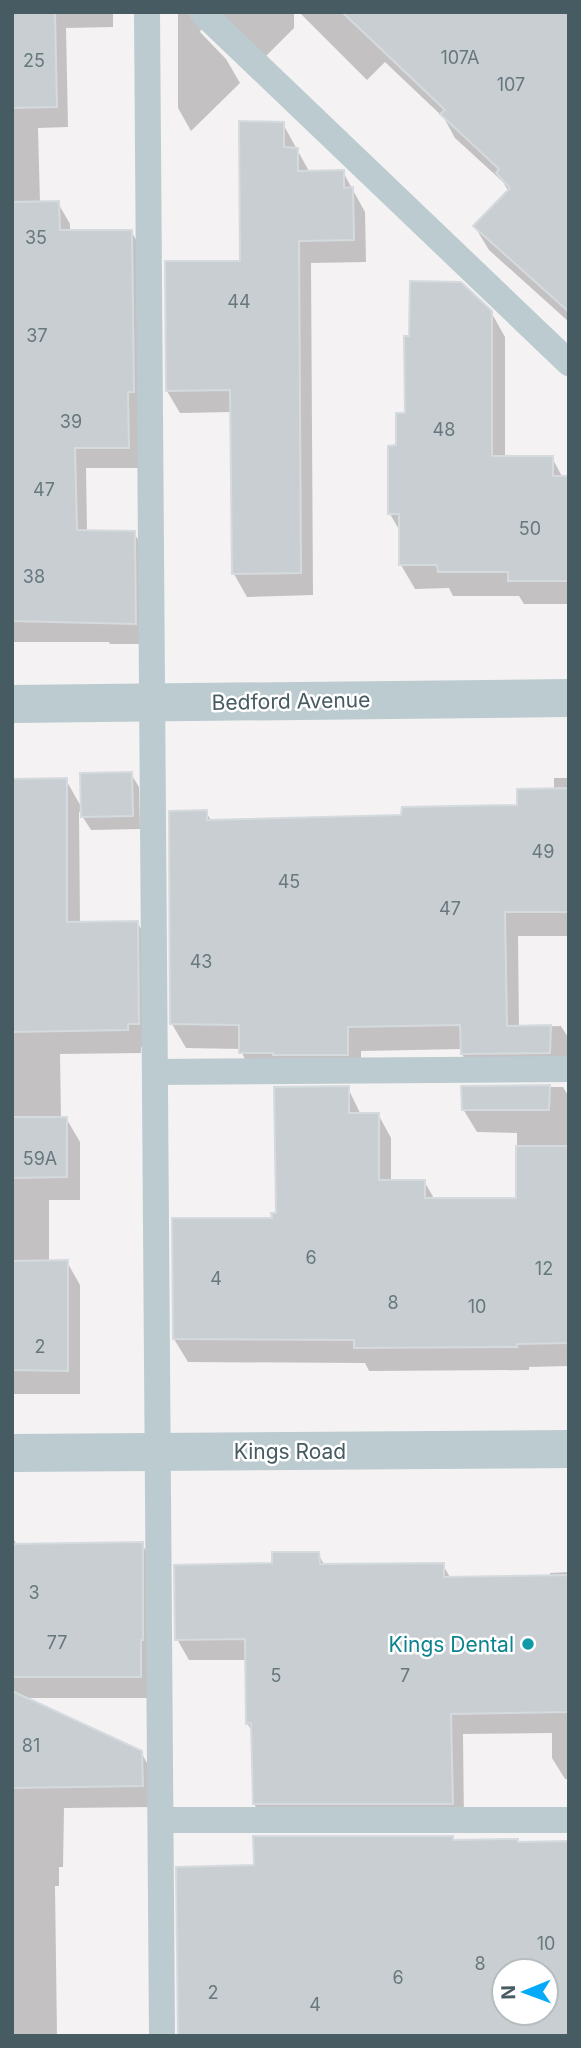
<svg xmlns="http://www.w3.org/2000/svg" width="581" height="2048" viewBox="0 0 581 2048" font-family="Inter,sans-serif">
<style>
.shadow{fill:#0003}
.building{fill:#c8ced2;stroke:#d5dade;stroke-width:2;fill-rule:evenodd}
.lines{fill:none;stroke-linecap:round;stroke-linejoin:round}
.service{stroke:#bbcbd0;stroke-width:26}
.minor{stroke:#bbcbd0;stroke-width:38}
.culture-dot{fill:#0f9aa8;stroke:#fff;stroke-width:2.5}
.labels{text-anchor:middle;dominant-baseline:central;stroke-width:5;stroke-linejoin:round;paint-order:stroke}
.number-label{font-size:18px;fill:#67787e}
.street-label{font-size:21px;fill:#475b62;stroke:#fff}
.culture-label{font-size:21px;fill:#0d838f;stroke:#fff;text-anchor:end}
</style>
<rect width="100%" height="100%" fill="#f4f2f2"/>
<!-- shadow -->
<path class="shadow" d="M12 12H113V27L66 28 68 127 38 128 40 203H58L70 224V232L131 231 143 252 140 468H86L87 532 134 533 146 553 147 644H110L109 642H12Z
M178 12H294V28L264 58 203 25 200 32 226 59 240 83 191 131 178 108Z
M299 12H546L569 26V322L489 250 475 227 509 192 503 182 455 138 444 118 385 62 367 80Z
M283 124 310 173 343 172 365 212 366 262 311 263 313 595 247 597 234 574 232 412 180 413 167 391 242 263Z
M491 312 505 337V458H552L563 478H569V604H524L519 596H453L449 588 415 589 401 565V533L390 514 398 447 406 415Z
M131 774 139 787 140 829 91 830 79 811 80 923 137 922 151 946V1047H141V1053L60 1054 61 1118H66L80 1142V1200H49V1262H67L80 1285V1394H12V780H66L83 810Z
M554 778H569V936H518L519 1027 561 1026 569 1039V1077L476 1078 462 1054V1049L361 1051V1079L254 1077 240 1049 186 1048 172 1024 206 812 212 822 402 817 519 807 554 790Z
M463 1087H563L569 1097V1366L529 1367V1370L369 1371 365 1363 188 1362 174 1339 278 1214 348 1088 361 1115 378 1114 391 1138V1182L424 1181 435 1200 517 1199V1133L477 1132 463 1109Z
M12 1537 16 1543H44L46 1546 142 1544 154 1565 152 1698H24L141 1752 153 1774 154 1807 64 1808 63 1867H59V1886H55L57 2036H12Z
M318 1554 325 1566 443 1565 451 1579 550 1577V1573L569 1572V1779H565L552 1758V1733L463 1734 464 1825H267L254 1804 253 1733 247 1723V1660H189L177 1639 274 1565Z"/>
<!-- building -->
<path class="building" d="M12 12H55L57 107 12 108Z
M342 12H569V312L473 226 510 188 496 173 499 169 440 114 445 110Z
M239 121 284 122V147L298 148V171L344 170V188L353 187 354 240 299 241 301 573 232 574 230 390 166 391 165 261H240Z
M59 201 60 230H132L134 392H128L129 448H75L77 530 135 531 136 624 12 621V202Z
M410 281 461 282 492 311V456H553V476H569V581H508V572H438L437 565H399V514H388V446L396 445V413H405L404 336H409Z
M132 772 133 816 81 817 80 773Z
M67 778V922L138 921 139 1024H128V1030L12 1032V779Z
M569 788V912H505L507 1026 551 1025 550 1053 461 1054 460 1025 348 1027V1055H273V1053H239V1025L170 1024 169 811 207 810V820L401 815 402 807 517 805V789Z
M550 1085 549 1110H462L461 1086Z
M349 1086V1113H379V1180H425V1198H516V1146H569V1343L517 1344V1347L354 1348V1340L173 1339 172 1218H272L271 1213H276L274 1087Z
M12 1117H67V1177L12 1178Z
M68 1260V1371L12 1370V1261Z
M143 1542V1640H141V1677H12V1544Z
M272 1552H319L320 1564 444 1563V1577L569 1575V1712L451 1714 453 1804H253L251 1723 246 1724 245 1639 175 1640 174 1565 272 1563Z
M12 1691 142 1751 143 1786 12 1788Z
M253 1836H453V1840L518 1839V1842L569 1841V2036H178L176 1867 254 1865ZM504 1971H546V2013H504Z"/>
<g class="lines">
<!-- service -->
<path class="service" d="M147 12 162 2036
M202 12 569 363
M155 1072 569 1069
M161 1820H569"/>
<!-- minor -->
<path class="minor" d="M12 704 569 698
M12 1453 569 1449"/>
</g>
<!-- markers -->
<circle class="culture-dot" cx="528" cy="1644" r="7"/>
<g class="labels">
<!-- number labels -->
<g class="number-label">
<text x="460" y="57">107A</text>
<text x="34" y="60">25</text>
<text x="511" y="84">107</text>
<text x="36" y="237">35</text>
<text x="239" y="301">44</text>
<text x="37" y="335">37</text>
<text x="71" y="421">39</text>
<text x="444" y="429">48</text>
<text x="44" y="489">47</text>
<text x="530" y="528">50</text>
<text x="34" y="576">38</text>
<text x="543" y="851">49</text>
<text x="289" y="881">45</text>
<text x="450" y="908">47</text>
<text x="201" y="961">43</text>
<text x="40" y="1158">59A</text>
<text x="311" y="1257">6</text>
<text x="544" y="1268">12</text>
<text x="216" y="1278">4</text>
<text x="393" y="1302">8</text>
<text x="477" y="1306">10</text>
<text x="40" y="1346">2</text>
<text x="34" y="1592">3</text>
<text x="57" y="1642">77</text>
<text x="276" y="1675">5</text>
<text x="405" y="1675">7</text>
<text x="31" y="1745">81</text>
<text x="546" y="1943">10</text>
<text x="480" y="1963">8</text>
<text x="398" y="1977">6</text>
<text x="213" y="1992">2</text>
<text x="315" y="2004">4</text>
</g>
<!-- street labels -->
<g class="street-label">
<text transform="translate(291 701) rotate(-1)">Bedford Avenue</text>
<text x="290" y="1451">Kings Road</text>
</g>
<!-- culture labels -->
<g class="culture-label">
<text x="514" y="1644">Kings Dental</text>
</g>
</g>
<!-- border -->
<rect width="581" height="2048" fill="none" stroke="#475b62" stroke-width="28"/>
<!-- north arrow -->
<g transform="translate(525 1992) rotate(269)"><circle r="33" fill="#ffffff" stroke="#b5bdc0" stroke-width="2"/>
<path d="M0-5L12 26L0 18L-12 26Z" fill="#05aafa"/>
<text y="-10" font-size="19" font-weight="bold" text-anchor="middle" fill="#475b62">N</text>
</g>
</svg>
